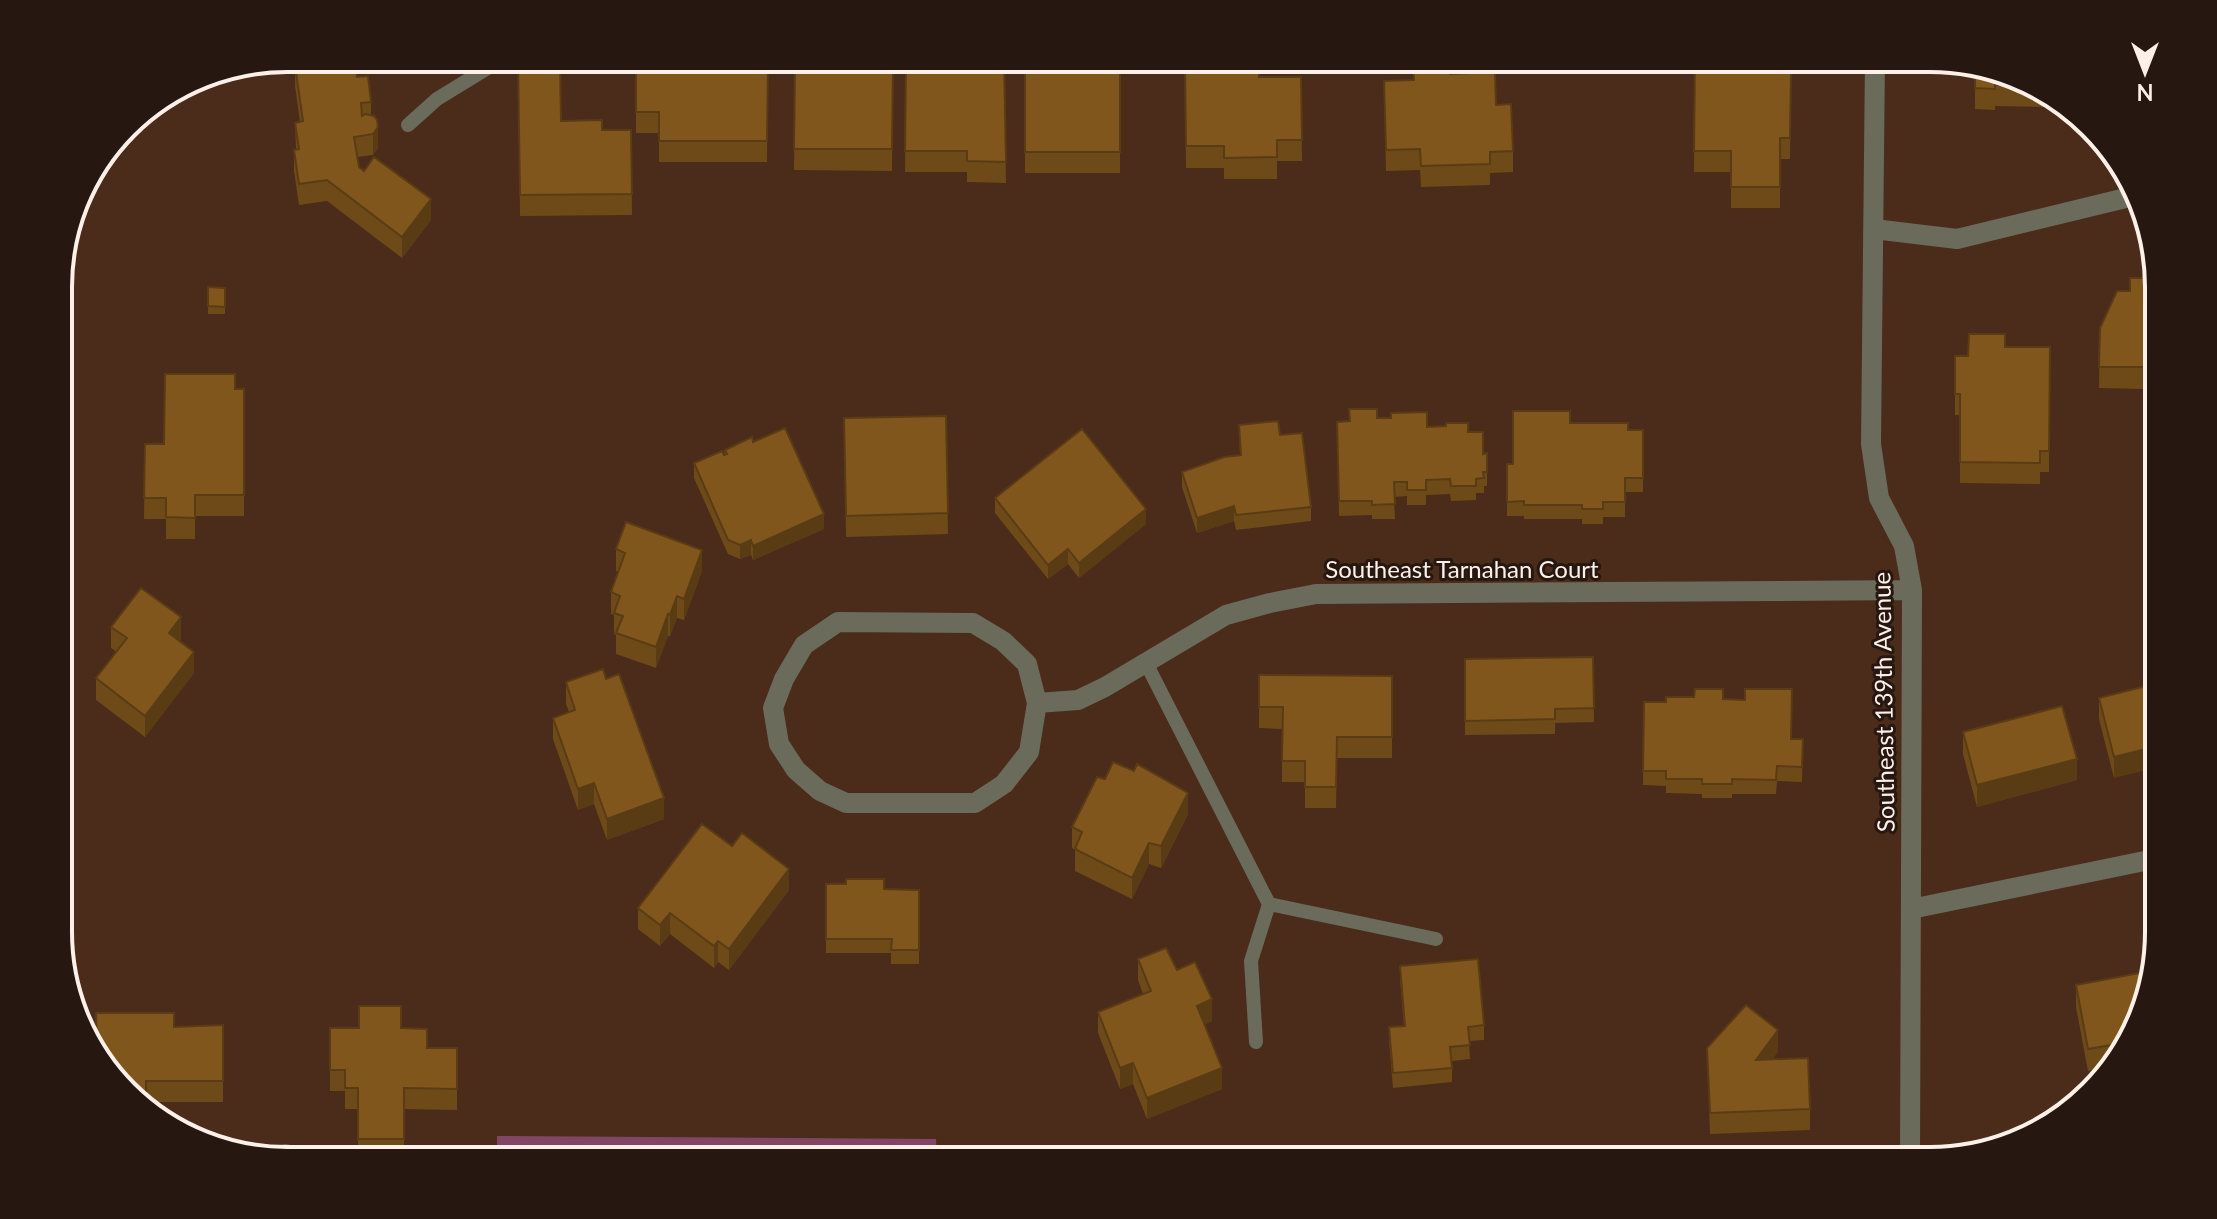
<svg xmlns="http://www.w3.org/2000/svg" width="2217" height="1219" viewBox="0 0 2217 1219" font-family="Lato,sans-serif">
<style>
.forest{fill:#824664}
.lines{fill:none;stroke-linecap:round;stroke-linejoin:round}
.service{stroke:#6a6b5b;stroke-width:14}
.minor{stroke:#6a6b5b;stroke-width:20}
.wall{fill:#6e4a18}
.shaded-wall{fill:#5a3c14}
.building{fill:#80561c;stroke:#5a3c14;stroke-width:2}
.labels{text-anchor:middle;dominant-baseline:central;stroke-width:6;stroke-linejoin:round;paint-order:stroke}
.street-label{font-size:24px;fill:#fdf0e9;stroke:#261810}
.rim{fill:none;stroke:#fdf0e9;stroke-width:4}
</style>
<rect width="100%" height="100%" fill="#4b2b19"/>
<!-- forest -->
<path class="forest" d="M497 1136 936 1139 937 1161H497Z"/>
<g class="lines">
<!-- service -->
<path class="service" d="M408 125 437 99 504 58
M1146 663 1269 904 1436 939
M1256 1042 1251 961 1269 904"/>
<!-- minor -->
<path class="minor" d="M1875 58 1871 444 1879 498 1904 546 1912 590 1910 1161
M1874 229 1957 239 2134 196
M838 622 973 623 1003 641 1027 664 1037 703 1029 752 1004 784 975 803H846L820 791 796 770 779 744 773 708 784 679 804 645Z
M1037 703 1078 700 1105 687 1226 615 1270 603 1316 594 1912 590
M1911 909 2159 858
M286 1161V1154"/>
</g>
<!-- wall -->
<path class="wall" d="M893 58 892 171 794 170 795 67H854Z
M906 58H1004L1006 183 967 182V172H905Z
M1025 58H1120V173H1025Z
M1695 58 1750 72H1791L1790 159H1780V208H1731V172H1694Z
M1413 62 1450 74 1496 105 1513 151V172L1490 173V185L1421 187 1420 170 1386 171 1384 81 1413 80Z
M518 63 561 121 602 130H631L632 215 520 216Z
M768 64 767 162H659V133H636V69H710Z
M295 65 357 77 371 102V115L378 148 373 155 357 157 359 167 431 220 402 258 327 201 299 205 294 171V150H296L295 123 300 122 295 86Z
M1185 69 1259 77H1301L1302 161H1277V179H1224V168H1186Z
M1975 69 2032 82 2052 100V107L1995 106V110L1975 109Z
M2157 278V398H2144V389L2099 388 2100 328 2130 291Z
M208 287 225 288V314H208Z
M2005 347H2050L2049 472H2040V484L1960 483V415H1955V356H1968Z
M235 389H244V516H195V539H166V519H144L145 444H164Z
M946 416 948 534 846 537 844 418Z
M1377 418 1427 427 1468 432 1483 454 1487 453V486H1484V493H1476V500L1451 501 1450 494 1426 495V505H1407V496L1394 497 1395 519H1372V515L1339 516 1337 422Z
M1570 423 1628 430H1643V492H1625V517H1603V524H1582V519H1524V516H1507V464H1513Z
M1239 425 1280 435 1311 507V521L1236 530 1234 521 1197 533 1182 487V472L1240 455Z
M753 442 824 529 753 560 751 555 740 559 728 554 694 478V463L724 455 725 450Z
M995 498 1146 524 1079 578 1068 564 1048 579 995 513Z
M616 549 702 571 684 620 677 618 670 636H668L656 668 616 654V635L614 634V615L611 614V592L619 572 616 571Z
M111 627 181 639 179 641 194 673 145 737 96 700V678L117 652 111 648Z
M1593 657 1594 722 1555 723V734L1465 735V659Z
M1259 675 1392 676V758H1337L1336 808H1305V782H1282V729L1259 728Z
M606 679 664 819 607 840 594 804 578 810 553 739V718L569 712 566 704V682Z
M2158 683 2114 778 2099 719V698Z
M1694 697 1723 699 1791 739H1803L1802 782 1777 781 1776 794H1732V798H1702V794L1666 793V786L1643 785 1644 702H1666Z
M1963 732 2077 780 1977 807 1963 754Z
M1188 814 1161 868 1149 864 1132 899 1075 871V850L1072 848V827Z
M826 884 884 889 919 890V964H891V953H826Z
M789 890 729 970 718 962 714 968 670 934 660 946 638 929V908Z
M1138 959 1177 970 1212 1021 1204 1024 1222 1089 1147 1119 1133 1084 1120 1089 1098 1033V1012L1143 994 1138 980Z
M1400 966 1484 1025V1040L1469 1041 1470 1059 1452 1061V1082L1393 1088 1389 1041V1027L1404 1026 1400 980Z
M2076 985 2135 1034 2106 1067 2088 1071 2076 1007Z
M223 1025V1102H146L97 1060Z
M330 1028H401L427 1048H457V1110L404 1109V1161H358V1109H345V1091H330Z
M1707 1048 1778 1051 1772 1060 1810 1109V1130L1710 1134Z"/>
<!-- shaded-wall -->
<path class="shaded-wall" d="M378 127V148L373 155V134Z
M431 199V220L402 258V237Z
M1234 506V521L1197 533V518Z
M1146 509V524L1079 578V563Z
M824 514V529L753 560V546Z
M751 540V555L740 559V545Z
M1068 549V564L1048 579V565Z
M702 550V571L684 620V599Z
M677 596V618L670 636V615Z
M668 614V636L656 668V647Z
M181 617V639L169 654V633Z
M194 652V673L145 737V716Z
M2158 746 2159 767 2114 778V757Z
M2077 759V780L1977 807V785Z
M594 783V804L578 810V789Z
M1188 793V814L1161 868V846Z
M664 798V819L607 840V819Z
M1149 843V864L1132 899V878Z
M789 869V890L729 970V949Z
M670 913V934L660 946V925Z
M718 941V962L714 968V946Z
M1212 999V1021L1197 1028V1006Z
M1778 1030V1051L1756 1082V1060Z
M1133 1063V1084L1120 1089V1068Z
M1222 1068V1089L1147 1119V1098Z"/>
<!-- building -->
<path class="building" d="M342 58H354L357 77 368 76 371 102 361 103 362 116 365 114 374 116 377 120 378 127 373 134 354 137 359 167 364 171 374 157 431 199 402 237 327 180 299 184 294 150 299 149 295 123 303 121 295 65Z
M854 58H893L892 149H794L795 67H854Z
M906 58H1004L1006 162 967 161V151H905Z
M1025 58H1120V152H1025Z
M1695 58H1750V72H1791L1790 138H1780V187H1731V151H1694Z
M1450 61V74L1495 72 1496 105 1511 104 1513 151 1490 152V164L1421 166 1420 149 1386 150 1384 81 1414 80 1413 62Z
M518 63H560L561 121 602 120V130H631L632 194 520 195Z
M710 63 768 64 767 141H659V112H636V69H710Z
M1185 69H1259V77H1301L1302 140H1277V157L1224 158V146H1186Z
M1975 69 2032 82 2036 85H1995V89L1975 88Z
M2130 278H2157V377H2144V367H2099L2100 328 2117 291H2130Z
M208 287 225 288V307L208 306Z
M1969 334H2005V347H2050L2049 451H2040V463L1960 462V394H1955V356H1968Z
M165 374H235V389H244V495H195V518L166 517V498H144L145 444H164Z
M1349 409H1377V418H1391V413L1427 412V427L1446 426V423H1468V432H1483V454L1487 453V472H1483L1484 478 1476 479V486H1451L1450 479 1426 480V490H1407V482H1394L1395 504 1372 505V501H1339L1337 422 1350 421Z
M1513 411H1570V423H1628V430H1643V478H1625V502H1603V509H1582V505H1524V501L1507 502V464H1513Z
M946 416 948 513 846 516 844 418Z
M1278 421 1280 435 1302 433 1311 507 1236 515 1234 506 1197 518 1182 472 1224 457 1241 455 1239 425Z
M785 428 824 514 753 546 751 540 740 545 728 540 694 463 722 451 724 455 727 454 725 450 752 437 753 442Z
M1082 429 1146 509 1079 563 1068 549 1048 565 995 498Z
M626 522 702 550 684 599 677 596 670 615 668 614 656 647 616 633 623 616 614 613 620 596 611 592 625 553 616 549Z
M141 588 181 617 169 633 194 652 145 716 96 678 127 638 111 627Z
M1593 657 1594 708 1555 709V719L1465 721V659Z
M603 669 606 679 619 674 664 798 607 819 594 783 578 789 553 718 575 710 566 682Z
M1259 675 1392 676V737H1337L1336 787H1305V761H1282L1283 707H1259Z
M2158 683V746L2114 757 2099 698Z
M1695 689H1723V699L1745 700V689H1792L1791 739H1803L1802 767 1777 766 1776 780 1732 779V784H1702V779H1666V771H1643L1644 702H1666V697H1694Z
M2062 706 2077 759 1977 785 1963 732Z
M1113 762 1134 771 1137 764 1188 793 1161 846 1149 843 1132 878 1075 849 1082 832 1072 827 1097 777 1105 779Z
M702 824 732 846 742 833 789 869 729 949 718 941 714 946 670 913 660 925 638 908Z
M846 879H884V889L919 890V950H891L892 939H826V884H846Z
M1166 948 1177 970 1195 962 1212 999 1197 1006 1222 1068 1147 1098 1133 1063 1120 1068 1098 1012 1151 991 1138 959Z
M1478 959 1484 1025 1468 1027 1470 1045 1450 1047 1452 1068 1393 1073 1389 1027 1405 1026 1400 966Z
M2150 971 2135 1034 2128 1042 2088 1049 2076 985Z
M1746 1005 1778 1030 1756 1060 1808 1058 1810 1109 1710 1113 1707 1048Z
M359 1006H401V1028L427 1029V1048H457V1089L404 1088V1139H358V1088H345V1070H330V1028H359Z
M96 1013H174V1027L223 1025V1081H146V1103L97 1060Z
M1760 1158 1805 1159V1161H1760Z"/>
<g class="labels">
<!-- street labels -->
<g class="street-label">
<text x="1462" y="568">Southeast Tarnahan Court</text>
<text transform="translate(1883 702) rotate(-91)">Southeast 139th Avenue</text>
</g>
</g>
<!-- crop -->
<path d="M0 0H2217V1219H0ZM287 72H1930A215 215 0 0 1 2145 287V932A215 215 0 0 1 1930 1147H287A215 215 0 0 1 72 932V287A215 215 0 0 1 287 72Z" fill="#261810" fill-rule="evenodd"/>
<path class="rim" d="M287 72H1930A215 215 0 0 1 2145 287V932A215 215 0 0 1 1930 1147H287A215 215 0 0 1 72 932V287A215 215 0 0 1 287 72Z"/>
<!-- north arrow -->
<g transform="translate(2145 72) rotate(180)" stroke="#261810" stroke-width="6" paint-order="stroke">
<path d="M0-6L14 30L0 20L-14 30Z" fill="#fdf0e9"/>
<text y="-12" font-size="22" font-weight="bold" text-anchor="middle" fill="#fdf0e9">N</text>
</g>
</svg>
